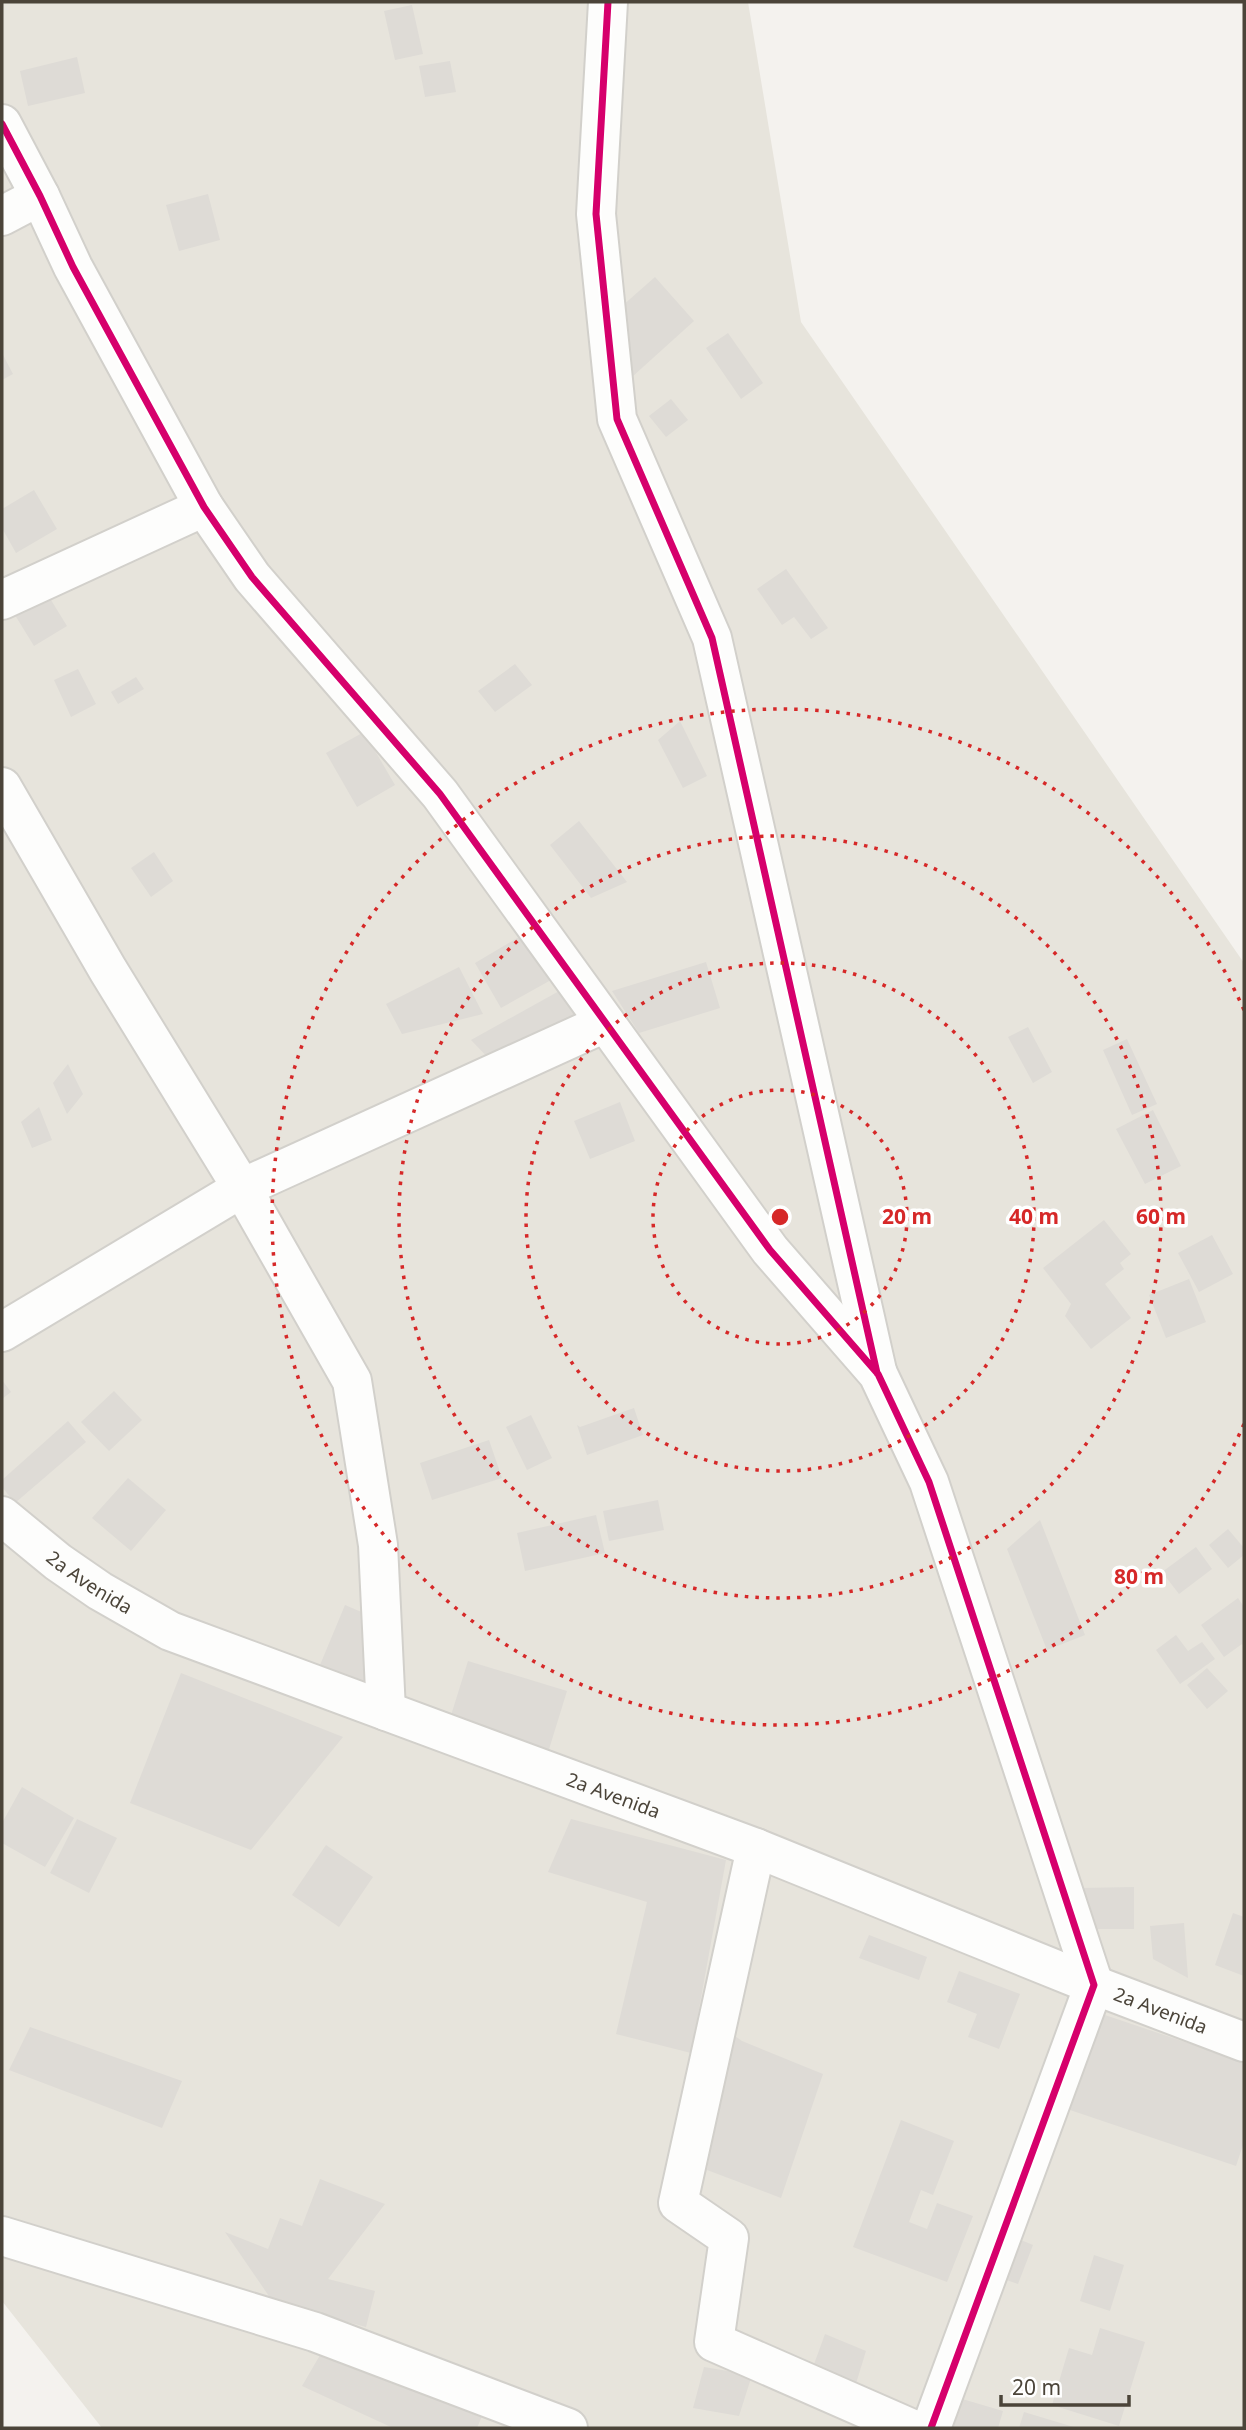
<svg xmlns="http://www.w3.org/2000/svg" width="1246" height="2430" viewBox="0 0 1246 2430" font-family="'Noto Sans',sans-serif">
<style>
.residential{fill:#e7e4dc}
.building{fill:#dedbd6}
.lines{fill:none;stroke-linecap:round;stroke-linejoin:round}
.street-casing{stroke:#d2d0cb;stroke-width:42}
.street{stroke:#fdfdfc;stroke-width:38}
.cycleway-casing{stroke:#fff;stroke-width:11}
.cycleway{stroke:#d6006c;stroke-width:7}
.ring{fill:none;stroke:#d62828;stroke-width:3.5;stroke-dasharray:3.5 7}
.labels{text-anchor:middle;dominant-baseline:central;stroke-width:7;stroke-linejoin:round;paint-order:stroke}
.street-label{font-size:19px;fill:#4b4439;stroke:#fff}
.centre{fill:#d62828;stroke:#fff;stroke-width:3.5}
.ring-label{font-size:21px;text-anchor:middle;font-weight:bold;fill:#d62828;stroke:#fff;stroke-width:7;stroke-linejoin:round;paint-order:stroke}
</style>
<rect width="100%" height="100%" fill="#f4f2ee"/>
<!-- residential -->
<path class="residential" d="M2 2H748L801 322 1244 963V2428H102L2 2301Z"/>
<!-- building -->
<path class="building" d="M412 5 423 54 395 60 384 11Z
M77 57 85 93 28 106 20 71Z
M450 61 456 92 425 97 419 66Z
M208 194 220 240 179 251 166 205Z
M655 277 694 321 622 386 613 314Z
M728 333 763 383 741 399 706 348Z
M2 353 13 374 2 380Z
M671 399 688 420 666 437 649 416Z
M34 490 57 529 16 553 2 528V509Z
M786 569 828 628 811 639 794 617 782 625 757 589Z
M43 587 67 626 34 646 10 607Z
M515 664 532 685 495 712 478 691Z
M78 669 96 704 71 717 54 680Z
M136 677 144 689 118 704 111 692Z
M680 721 707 776 683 788 658 740Z
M364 732 395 785 357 807 326 753Z
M579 821 627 882 591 898 550 845Z
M154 852 173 881 151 897 131 868Z
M524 934 551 980 501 1008 475 963Z
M706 962 720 1008 639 1033 612 991Z
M459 967 483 1014 402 1034 386 1004Z
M561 990 579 1020 496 1066 471 1040Z
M1028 1027 1052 1072 1033 1083 1008 1037Z
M1127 1039 1157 1104 1132 1115 1103 1050Z
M68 1064 83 1094 67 1114 53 1083Z
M620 1102 635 1141 590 1159 574 1121Z
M39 1107 52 1140 32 1148 21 1122Z
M1153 1110 1181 1166 1145 1184 1116 1129Z
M1104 1220 1131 1254 1120 1263 1124 1269 1105 1284 1131 1318 1091 1349 1065 1316 1071 1304 1043 1268Z
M1212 1235 1233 1274 1199 1292 1178 1253Z
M1189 1279 1206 1322 1166 1338 1149 1295Z
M2 1380 11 1392 2 1399Z
M114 1391 142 1420 109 1451 81 1422Z
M634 1408 643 1435 587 1455 577 1425 580 1427Z
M531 1415 552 1458 527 1470 506 1427Z
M68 1421 86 1442 15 1503 2 1487V1480Z
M489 1440 502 1478 432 1500 420 1463Z
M128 1478 166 1510 131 1551 92 1518Z
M658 1500 664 1530 609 1541 603 1511Z
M596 1515 605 1553 525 1571 517 1533Z
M1040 1520 1085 1635 1047 1650 1007 1549Z
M1228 1529 1244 1548V1555L1228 1568 1209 1545Z
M1196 1547 1212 1569 1179 1594 1162 1572Z
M1238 1598 1244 1607V1647L1242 1644 1224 1657 1201 1625Z
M345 1605 373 1617 366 1698 315 1677Z
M1176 1635 1188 1651 1202 1642 1215 1659 1180 1684 1156 1650Z
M468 1661 567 1691 546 1759 447 1728Z
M1207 1668 1228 1691 1207 1709 1187 1685Z
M181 1673 343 1737 251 1850 130 1803Z
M22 1787 74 1818 45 1867 2 1843V1823Z
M77 1819 117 1838 89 1893 50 1873Z
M571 1819 726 1860 691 2053 616 2034 647 1902 548 1872Z
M326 1845 373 1877 339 1927 292 1895Z
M1134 1887V1929H1081V1888Z
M1233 1913 1244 1917V1976L1215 1965Z
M1184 1923 1188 1978 1153 1959 1150 1926Z
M869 1935 927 1957 919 1980 859 1958Z
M959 1971 1020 1994 999 2049 968 2037 977 2014 947 2002Z
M1102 2014 1244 2062V2142L1236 2166 1070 2110Z
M30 2027 182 2081 162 2128 9 2070Z
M728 2031 742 2041 823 2074 781 2198 707 2170Z
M901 2120 954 2141 933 2195 921 2190 909 2222 927 2229 937 2203 973 2216 947 2282 853 2247Z
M320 2179 385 2204 328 2279 375 2291 366 2327 273 2302 225 2232 268 2249 280 2218 302 2226Z
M1011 2236 1033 2245 1018 2284 995 2276Z
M1094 2255 1124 2265 1110 2311 1080 2301Z
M1100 2328 1145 2342 1119 2426 1052 2405 1069 2348 1092 2355Z
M825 2334 866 2351 854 2390 813 2367Z
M323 2350 485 2409 477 2428H393L302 2386Z
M704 2367 752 2375 739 2416 693 2408Z
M952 2396 1003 2411 998 2428H943Z
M1024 2412 1077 2428H1019Z"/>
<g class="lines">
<defs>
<g id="street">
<path d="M608 2 596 214 617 419 712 638 877 1371"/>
<path d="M2 124 40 196 73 267 204 507 252 577 440 794 770 1250 878 1374 929 1482 1094 1985 931 2428"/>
<path d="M2 216 40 196"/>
<path d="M2 600 204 507"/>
<path d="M2 787 108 970 242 1188 352 1381 378 1545 386 1711"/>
<path d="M2 1332 242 1188 605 1023"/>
<path id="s1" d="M2 1516 58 1562 100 1591 170 1631 756 1848 1094 1985 1244 2042"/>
<path d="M756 1848 678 2203 729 2238 714 2342 910 2428"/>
<path d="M2 2236 315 2332 568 2428"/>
</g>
</defs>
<!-- street casing -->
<use href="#street" class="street-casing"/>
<!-- street -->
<use href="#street" class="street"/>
<defs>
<path id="cycleway" d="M608 2 596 214 617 419 712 638 877 1373
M2 124 40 196 73 267 204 507 252 577 440 794 770 1250 878 1374 929 1482 1094 1985 931 2428"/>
</defs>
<!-- cycleway casing -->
<use href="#cycleway" class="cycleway-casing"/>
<!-- cycleway -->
<use href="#cycleway" class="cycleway"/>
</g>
<!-- distance rings -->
<g class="ring">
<circle cx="780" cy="1217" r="127"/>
<circle cx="780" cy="1217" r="254"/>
<circle cx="780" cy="1217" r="381"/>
<path d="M1244 1424A508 508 0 1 1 1244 1010"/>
</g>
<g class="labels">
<!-- street labels -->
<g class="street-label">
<text stroke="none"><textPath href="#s1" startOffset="110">2a Avenida</textPath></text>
<text stroke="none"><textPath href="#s1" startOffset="677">2a Avenida</textPath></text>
<text stroke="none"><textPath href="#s1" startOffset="1265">2a Avenida</textPath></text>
</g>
</g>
<circle cx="780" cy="1217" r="10" class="centre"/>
<g class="ring-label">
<text x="907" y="1224">20 m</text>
<text x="1034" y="1224">40 m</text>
<text x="1161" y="1224">60 m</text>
<text x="1139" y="1584">80 m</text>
</g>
<!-- border -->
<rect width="1246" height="2430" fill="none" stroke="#4b4439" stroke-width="7"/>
<!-- scale -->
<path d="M1001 2395v10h128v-10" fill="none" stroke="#4b4439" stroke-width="3.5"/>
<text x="1012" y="2395" font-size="21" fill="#4b4439" stroke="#ffffff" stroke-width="5" paint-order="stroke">20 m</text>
</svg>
